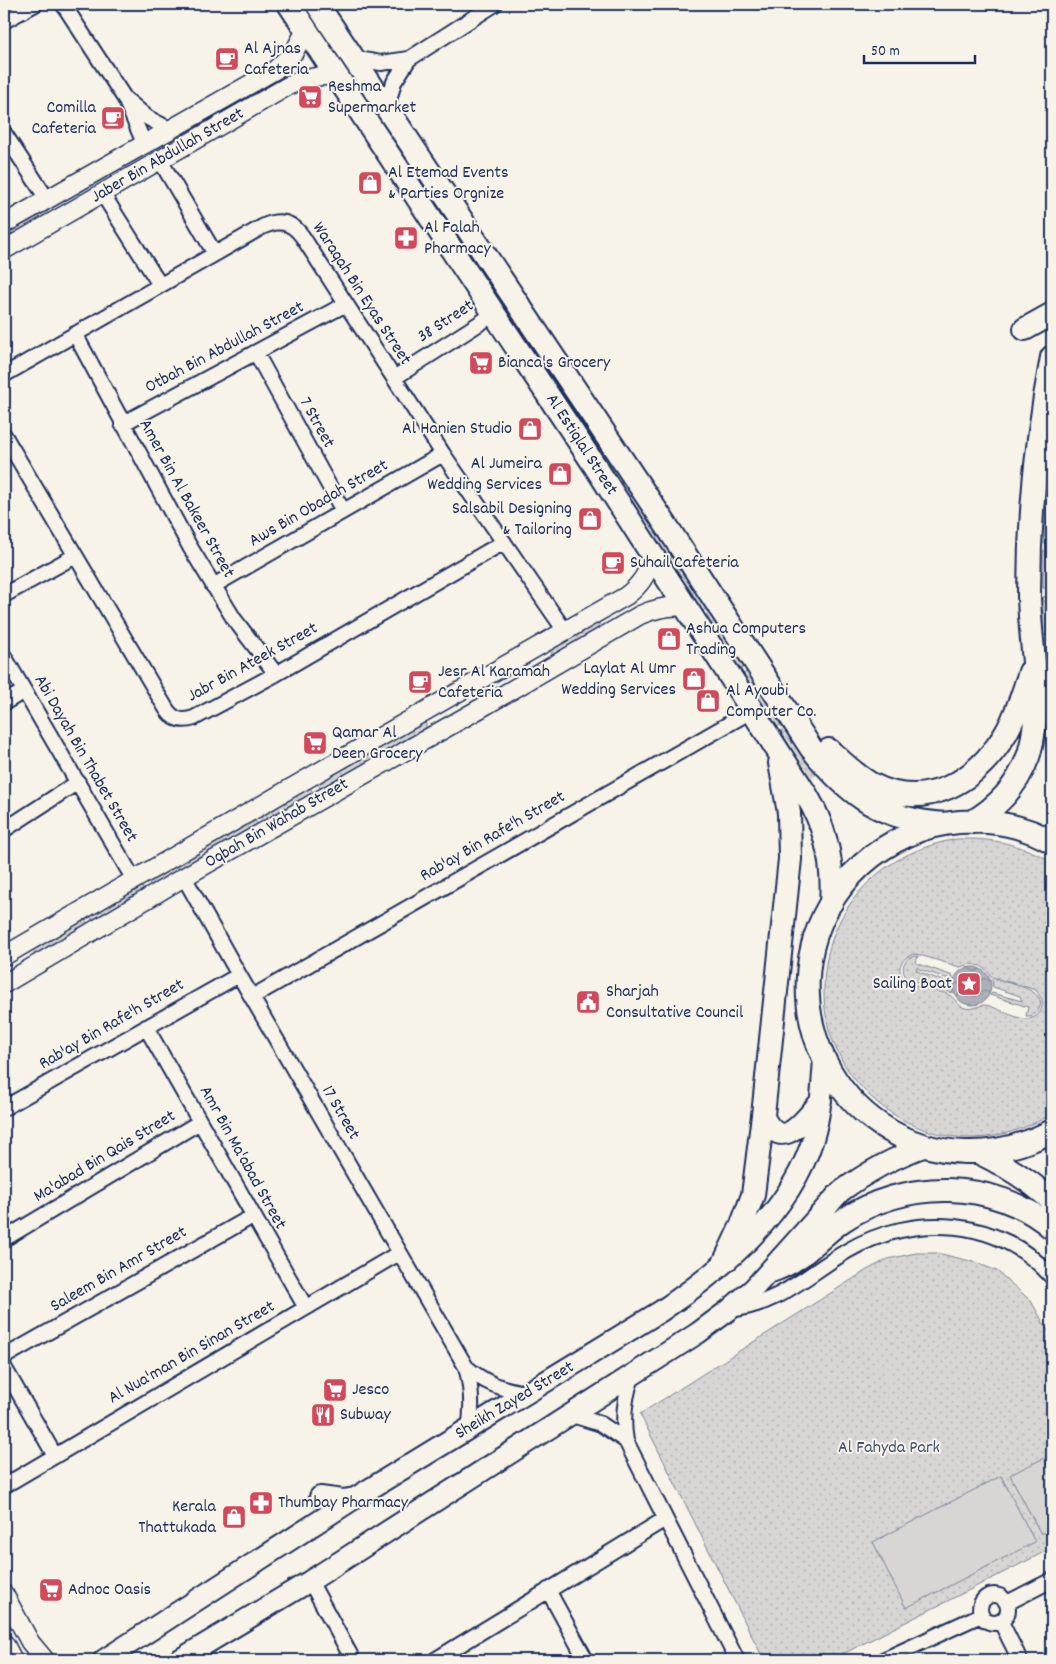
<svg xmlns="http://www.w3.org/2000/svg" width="1056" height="1664" viewBox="0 0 1056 1664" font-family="Dekko,sans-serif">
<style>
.green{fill:url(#green-dots);stroke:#798299;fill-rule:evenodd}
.pitch{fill:#d7d6d4;stroke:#798299}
.water{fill:url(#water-waves);stroke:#727c95}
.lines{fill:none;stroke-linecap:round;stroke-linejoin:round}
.minor-casing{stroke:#1b2f5e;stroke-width:18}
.tertiary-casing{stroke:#1b2f5e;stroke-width:21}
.secondary-casing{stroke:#1b2f5e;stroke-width:24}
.primary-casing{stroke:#1b2f5e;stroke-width:26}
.minor{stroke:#f7f3e8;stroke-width:14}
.tertiary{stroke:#f7f3e8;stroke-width:18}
.secondary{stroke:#f7f3e8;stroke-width:20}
.primary{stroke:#f7f3e8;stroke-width:22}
.labels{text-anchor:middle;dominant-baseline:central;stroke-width:4;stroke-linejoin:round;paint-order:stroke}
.poi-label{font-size:18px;fill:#1b2f5e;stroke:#f7f3e8;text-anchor:start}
.street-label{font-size:18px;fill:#1b2f5e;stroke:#f7f3e8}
.park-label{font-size:18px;fill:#415076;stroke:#f7f3e8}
</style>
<defs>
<pattern id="green-dots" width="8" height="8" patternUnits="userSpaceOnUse" patternTransform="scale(1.25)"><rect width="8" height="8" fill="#d7d6d4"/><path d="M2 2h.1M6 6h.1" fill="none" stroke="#b8b8b8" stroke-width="1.8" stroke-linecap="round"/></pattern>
<pattern id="water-waves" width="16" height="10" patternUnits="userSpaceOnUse" patternTransform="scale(1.25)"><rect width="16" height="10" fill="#acb0b9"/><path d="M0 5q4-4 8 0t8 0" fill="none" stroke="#8b909a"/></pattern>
</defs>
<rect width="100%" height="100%" fill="#f7f3e8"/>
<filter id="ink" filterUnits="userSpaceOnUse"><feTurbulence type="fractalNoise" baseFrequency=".02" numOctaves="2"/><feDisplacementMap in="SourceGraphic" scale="10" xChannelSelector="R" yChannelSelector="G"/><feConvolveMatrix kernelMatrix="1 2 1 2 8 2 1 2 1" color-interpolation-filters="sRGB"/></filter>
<g filter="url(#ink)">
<!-- green -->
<path class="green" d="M46 209 49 215 4 241V233Z
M612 461 675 556 668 560 605 465Z
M1045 506 1052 507 1051 544H1044Z
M1043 551H1051V588H1043Z
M679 561 709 607 701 612 672 565Z
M1051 596V635H1043V597Z
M712 611 747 665 739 670 704 616Z
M598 622 602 629 553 656 549 649Z
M751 669 785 722 777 727 743 674Z
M423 721 426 724V728L379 756 375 749Z
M788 726 818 773 810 778 780 732Z
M369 752 373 759 321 789 317 783Z
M310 787 313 793 264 822 260 816Z
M254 819 258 825 208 854 204 848Z
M957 839C992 838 1022 844 1052 862V1052L1050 1057 1052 1065V1114C1027 1128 1000 1138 970 1138 891 1136 822 1069 824 989 824 960 832 931 848 907 874 868 912 847 957 839ZM916 954 960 967 970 964 981 966 985 969 992 977 1036 990 1042 999C1043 1008 1041 1015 1032 1018 1019 1023 995 1005 984 1005 977 1006 973 1010 965 1008 958 1006 956 1000 951 996 939 988 913 990 904 979 894 968 904 955 916 954Z
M197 851 201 859 151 887 147 879Z
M142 887 146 894 94 923 90 916Z
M85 919 89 927 36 956 32 949Z
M914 956H918L916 963 953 976 952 980 916 968 917 971 951 984 953 993 907 979C900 969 903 959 914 956Z
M992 979C1004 982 1050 989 1039 1009 1037 1015 1031 1016 1026 1016L1028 1007 990 995 992 993 1022 1001 1020 996 993 987Z
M916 1253H937L974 1262 997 1271 1031 1301 1052 1338V1548L831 1660H764L640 1414 867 1270 888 1259Z"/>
<!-- pitch -->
<path class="pitch" d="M1044 1458 1052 1473V1528L1041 1534 1010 1475Z
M1001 1476 1035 1542 906 1608 873 1542Z"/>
<!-- water -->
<path class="water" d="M953 986a19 19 0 1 1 38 0a19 19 0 1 1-38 0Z"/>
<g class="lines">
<defs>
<path id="minor" d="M63 4 125 99 144 143
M4 21 35 4
M353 58 381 63 409 59
M128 101 148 118 169 129
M387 108 394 82 409 59 495 4
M4 133 47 199
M160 160 215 254
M102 193 160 285
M75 334 190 547 234 619 276 674
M256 353 343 511
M4 375 262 227C278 219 291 221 302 236L443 454 565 631
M394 378 494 314
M122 424 346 304
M4 435 167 710C174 720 182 722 194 718L276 674 504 542
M213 586 443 454
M4 595 75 556
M4 656 134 880
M4 703 24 691
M4 830 78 782
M184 877 239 975 466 1367C472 1389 473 1407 469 1429
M252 997 753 710
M146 1027 306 1308
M4 1108 239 975
M4 1239 200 1122
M730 1310C780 1304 806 1275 847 1251 914 1212 999 1217 1052 1277
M4 1357 253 1216
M4 1367 55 1456
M466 1367C484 1383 502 1389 525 1393
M632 1377C624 1399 622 1418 626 1441L737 1660
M572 1415 601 1424 626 1441
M4 1486 399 1253
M310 1581 353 1660
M548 1590 586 1660
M980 1609a14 14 0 1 1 28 0a14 14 0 1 1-28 0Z
M1007 1603 1052 1580
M1001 1622 1020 1660
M435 1660 665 1519
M883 1660 981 1615"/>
<path id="tertiary" d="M4 224 275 70 294 52 306 30
M4 250 288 86C304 78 318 75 336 76
M4 956 284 792 626 596C641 585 650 572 652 553
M4 984 184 877 481 708 640 615C656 608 670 605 687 607
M4 1594 30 1642 45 1660
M4 1643 13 1660"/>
<path id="secondary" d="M763 1115C782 1156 803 1120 821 1101
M320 1497 343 1500 355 1498
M104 1660 355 1498 661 1311C723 1269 790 1213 813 1139 821 1113 822 1086 824 1059
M179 1660 310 1581 698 1333 729 1310 754 1288 840 1192C867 1172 894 1157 926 1146"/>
<path id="primary" d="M289 4 595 466 807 796C827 830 834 864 831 903
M317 4 664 522 811 748C849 796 882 820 945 824
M1025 329 1052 314
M829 750C842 762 855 775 871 784 926 813 977 781 1006 733 1017 714 1023 693 1030 672
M972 822C999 806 1019 784 1029 754 1044 702 1030 648 1029 595 1029 515 1037 435 1052 357
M1052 842C1014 819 962 816 920 830 885 843 856 865 835 896 765 1002 837 1148 965 1152 996 1153 1025 1145 1052 1131
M978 1152C1005 1165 1030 1180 1052 1201
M725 1261 741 1227 753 1195 763 1115 790 859 789 813 780 763
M771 1271C804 1260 815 1240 842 1221 904 1179 994 1178 1052 1228"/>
</defs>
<!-- minor casing -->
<use href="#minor" class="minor-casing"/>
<!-- tertiary casing -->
<use href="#tertiary" class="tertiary-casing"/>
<!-- secondary casing -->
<use href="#secondary" class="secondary-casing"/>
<!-- primary casing -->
<use href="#primary" class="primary-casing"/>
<!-- minor -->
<use href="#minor" class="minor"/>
<!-- tertiary -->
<use href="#tertiary" class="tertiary"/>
<!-- secondary -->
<use href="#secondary" class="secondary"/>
<!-- primary -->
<use href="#primary" class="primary"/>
</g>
</g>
<!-- icons -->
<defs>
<symbol id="cafe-square" viewBox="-11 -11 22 22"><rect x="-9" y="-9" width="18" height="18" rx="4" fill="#d1495b" stroke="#f7f3e8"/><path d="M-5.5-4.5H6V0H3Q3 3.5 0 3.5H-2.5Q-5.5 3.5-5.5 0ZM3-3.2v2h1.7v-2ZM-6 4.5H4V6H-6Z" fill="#fff"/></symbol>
<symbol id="supermarket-square" viewBox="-11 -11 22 22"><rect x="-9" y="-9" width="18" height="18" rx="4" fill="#d1495b" stroke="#f7f3e8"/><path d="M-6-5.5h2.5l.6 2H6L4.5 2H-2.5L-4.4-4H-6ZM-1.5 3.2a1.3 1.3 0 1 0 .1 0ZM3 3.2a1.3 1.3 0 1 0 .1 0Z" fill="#fff"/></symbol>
<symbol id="shop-square" viewBox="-11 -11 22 22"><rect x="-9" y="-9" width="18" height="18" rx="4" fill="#d1495b" stroke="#f7f3e8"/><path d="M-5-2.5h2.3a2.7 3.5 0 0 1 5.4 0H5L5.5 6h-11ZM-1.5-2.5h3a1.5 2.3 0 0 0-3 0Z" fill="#fff"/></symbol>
<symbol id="pharmacy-square" viewBox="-11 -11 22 22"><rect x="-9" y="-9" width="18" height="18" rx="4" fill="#d1495b" stroke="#f7f3e8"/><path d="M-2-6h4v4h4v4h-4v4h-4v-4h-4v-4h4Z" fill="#fff"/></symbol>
<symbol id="sight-square" viewBox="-11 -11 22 22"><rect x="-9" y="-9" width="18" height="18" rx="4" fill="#d1495b" stroke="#f7f3e8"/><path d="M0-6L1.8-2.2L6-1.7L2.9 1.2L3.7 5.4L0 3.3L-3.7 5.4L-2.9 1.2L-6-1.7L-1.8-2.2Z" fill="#fff"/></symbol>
<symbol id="civic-square" viewBox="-11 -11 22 22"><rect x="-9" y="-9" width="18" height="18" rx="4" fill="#d1495b" stroke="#f7f3e8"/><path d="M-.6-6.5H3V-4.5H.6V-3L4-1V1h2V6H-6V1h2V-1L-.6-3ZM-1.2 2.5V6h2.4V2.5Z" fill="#fff"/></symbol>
<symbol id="restaurant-square" viewBox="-11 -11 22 22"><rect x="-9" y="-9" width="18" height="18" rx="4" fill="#d1495b" stroke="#f7f3e8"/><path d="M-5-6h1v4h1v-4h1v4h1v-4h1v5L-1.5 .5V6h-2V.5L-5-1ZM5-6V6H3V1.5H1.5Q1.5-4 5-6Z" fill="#fff"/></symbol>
</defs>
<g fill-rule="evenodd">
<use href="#cafe-square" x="213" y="45" width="28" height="28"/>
<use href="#supermarket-square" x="296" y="83" width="28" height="28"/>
<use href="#cafe-square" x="99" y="104" width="28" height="28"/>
<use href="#shop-square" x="356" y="169" width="28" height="28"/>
<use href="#pharmacy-square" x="392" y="224" width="28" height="28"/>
<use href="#supermarket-square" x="467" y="349" width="28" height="28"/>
<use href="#shop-square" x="516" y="415" width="28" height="28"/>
<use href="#shop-square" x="546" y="460" width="28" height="28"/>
<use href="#shop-square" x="576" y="505" width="28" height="28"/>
<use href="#cafe-square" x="599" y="549" width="28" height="28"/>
<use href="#shop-square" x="655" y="625" width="28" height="28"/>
<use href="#shop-square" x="680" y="665" width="28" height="28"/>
<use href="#cafe-square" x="406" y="668" width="28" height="28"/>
<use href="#shop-square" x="694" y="687" width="28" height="28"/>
<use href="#supermarket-square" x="301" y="729" width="28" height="28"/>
<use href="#sight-square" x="955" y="970" width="28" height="28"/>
<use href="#civic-square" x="574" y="988" width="28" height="28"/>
<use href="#supermarket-square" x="321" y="1376" width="28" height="28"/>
<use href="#restaurant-square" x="309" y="1401" width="28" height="28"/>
<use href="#pharmacy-square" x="247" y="1489" width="28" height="28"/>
<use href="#shop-square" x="220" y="1503" width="28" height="28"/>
<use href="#supermarket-square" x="37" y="1576" width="28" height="28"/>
</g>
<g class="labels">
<!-- poi labels -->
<g class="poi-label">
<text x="244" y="49">Al Ajnas<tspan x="244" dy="21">Cafeteria</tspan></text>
<text x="328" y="87">Reshma<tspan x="328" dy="21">Supermarket</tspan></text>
<text x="96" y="108" text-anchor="end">Comilla<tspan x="96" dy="21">Cafeteria</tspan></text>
<text x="388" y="173">Al Etemad Events<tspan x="388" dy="21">&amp; Parties Orgnize</tspan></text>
<text x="424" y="228">Al Falah<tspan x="424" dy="21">Pharmacy</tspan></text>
<text x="498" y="363">Bianca's Grocery</text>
<text x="512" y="429" text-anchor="end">Al Hanien Studio</text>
<text x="542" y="464" text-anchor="end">Al Jumeira<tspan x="542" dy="21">Wedding Services</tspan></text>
<text x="572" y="509" text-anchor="end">Salsabil Designing<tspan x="572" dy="21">&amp; Tailoring</tspan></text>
<text x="630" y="563">Suhail Cafeteria</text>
<text x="686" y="629">Ashua Computers<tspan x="686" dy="21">Trading</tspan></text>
<text x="676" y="669" text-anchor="end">Laylat Al Umr<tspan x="676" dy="21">Wedding Services</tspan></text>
<text x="438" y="672">Jesr Al Karamah<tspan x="438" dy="21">Cafeteria</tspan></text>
<text x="726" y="691">Al Ayoubi<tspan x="726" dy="21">Computer Co.</tspan></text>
<text x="332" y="733">Qamar Al<tspan x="332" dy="21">Deen Grocery</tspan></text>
<text x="952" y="984" text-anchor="end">Sailing Boat</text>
<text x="606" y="992">Sharjah<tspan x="606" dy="21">Consultative Council</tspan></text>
<text x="352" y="1390">Jesco</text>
<text x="340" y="1415">Subway</text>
<text x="278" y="1503">Thumbay Pharmacy</text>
<text x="216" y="1507" text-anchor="end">Kerala<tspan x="216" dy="21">Thattukada</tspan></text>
<text x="68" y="1590">Adnoc Oasis</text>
</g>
<!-- street labels -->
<g class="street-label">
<text transform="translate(168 156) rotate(-30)">Jaber Bin Abdullah Street</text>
<text transform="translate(361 294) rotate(57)">Waraqah Bin Eyas Street</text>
<text transform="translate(446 322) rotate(-33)">38 Street</text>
<text transform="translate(225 348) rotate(-28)">Otbah Bin Abdullah Street</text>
<text transform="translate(316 423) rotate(61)">7 Street</text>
<text transform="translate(581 445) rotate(57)">Al Estiqlal Street</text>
<text transform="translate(186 499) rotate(61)">Amer Bin Al Bakeer Street</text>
<text transform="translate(319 504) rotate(-30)">Aws Bin Obadah Street</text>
<text transform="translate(253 663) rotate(-29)">Jabr Bin Ateek Street</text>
<text transform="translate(85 759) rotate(60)">Abi Dayah Bin Thabet Street</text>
<text transform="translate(277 824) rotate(-30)">Oqbah Bin Wahab Street</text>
<text transform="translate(493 837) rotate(-30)">Rab'ay Bin Rafe'h Street</text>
<text transform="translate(112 1025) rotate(-30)">Rab'ay Bin Rafe'h Street</text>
<text transform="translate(340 1113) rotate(60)">17 Street</text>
<text transform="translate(105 1157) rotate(-31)">Ma'abad Bin Qais Street</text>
<text transform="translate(242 1158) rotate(61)">Amr Bin Ma'abad Street</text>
<text transform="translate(119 1270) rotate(-30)">Saleem Bin Amr Street</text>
<text transform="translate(192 1353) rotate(-30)">Al Nua'man Bin Sinan Street</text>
<text transform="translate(515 1401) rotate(-31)">Sheikh Zayed Street</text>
</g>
<!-- park labels -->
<g class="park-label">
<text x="889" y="1448">Al Fahyda Park</text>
</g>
</g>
<!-- margin -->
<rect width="1056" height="1664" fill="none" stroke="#f7f3e8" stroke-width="20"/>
<rect x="10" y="10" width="1036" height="1644" fill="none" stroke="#1b2f5e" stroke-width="2" filter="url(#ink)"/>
<!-- scale -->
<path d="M864 55v8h111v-8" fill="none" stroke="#1b2f5e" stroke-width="2.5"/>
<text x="871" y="55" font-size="15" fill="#1b2f5e" stroke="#f7f3e8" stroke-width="4" paint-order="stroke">50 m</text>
</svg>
